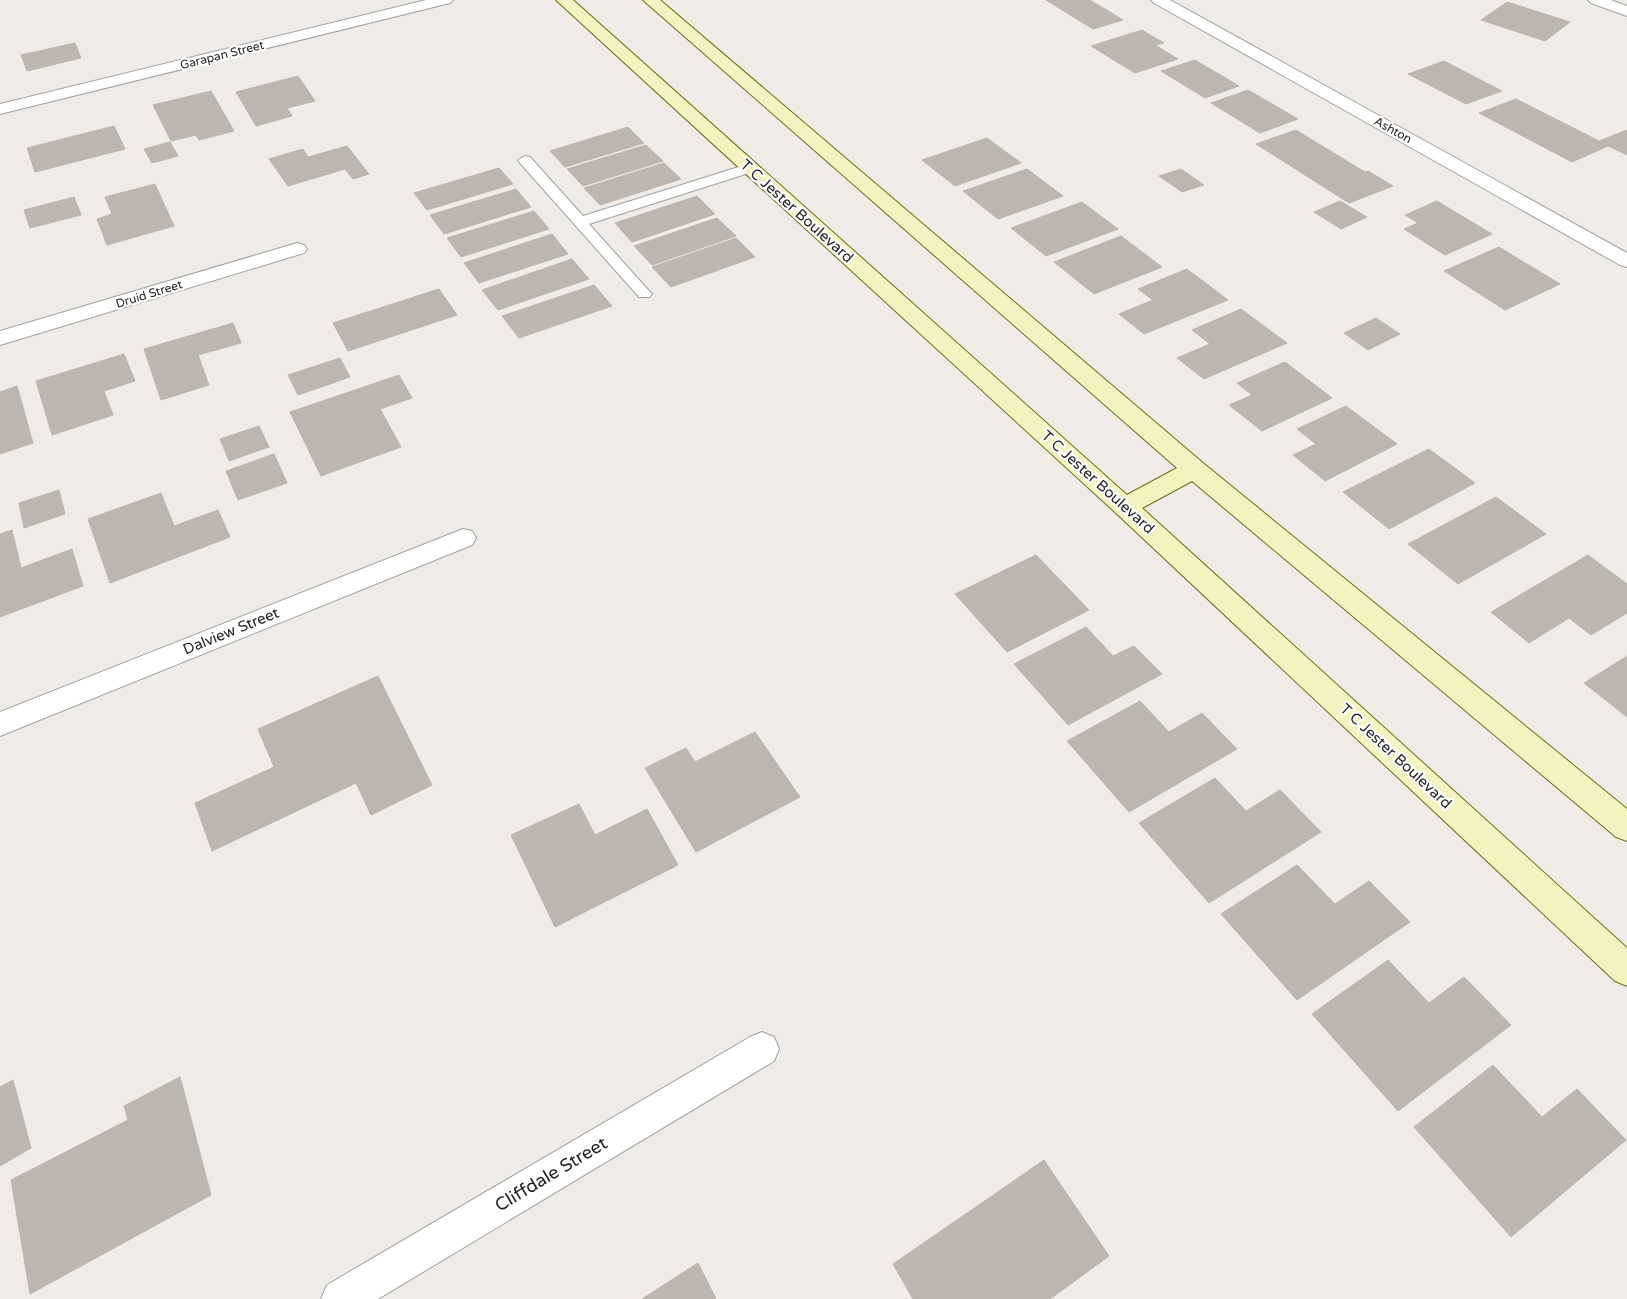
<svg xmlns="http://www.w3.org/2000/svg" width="1627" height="1299" viewBox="0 0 1627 1299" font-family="'Varela Round',sans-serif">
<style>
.building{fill:#bcb5b0;stroke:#c0b2aa}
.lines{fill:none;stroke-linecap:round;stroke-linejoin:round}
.lane-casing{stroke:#a0a0a0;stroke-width:2}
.street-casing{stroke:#a0a0a0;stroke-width:2}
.secondary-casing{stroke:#6a6e0f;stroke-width:2}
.lane{fill:#fff;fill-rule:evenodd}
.street{fill:#fff;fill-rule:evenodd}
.secondary{fill:#f4f3c0;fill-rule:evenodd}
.labels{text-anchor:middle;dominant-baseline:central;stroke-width:4.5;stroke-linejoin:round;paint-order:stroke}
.far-street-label{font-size:12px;fill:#1f1f1f;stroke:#fff}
.street-label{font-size:15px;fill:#1f1f1f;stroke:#fff}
.near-street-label{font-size:18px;fill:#1f1f1f;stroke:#fff}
</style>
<rect width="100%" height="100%" fill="#efece7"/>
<!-- building -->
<path class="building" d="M1046 0H1090L1123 20 1093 29Z
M1507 2 1570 22 1545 41 1481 20Z
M1142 30 1164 43 1155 45 1178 59 1135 73 1091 46Z
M75 43 81 58 27 71 21 55Z
M1195 60 1239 86 1205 98 1161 71Z
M1444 61 1502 91 1466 104 1408 74Z
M298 76 315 101 287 108 292 116 256 126 236 92Z
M1248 90 1298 119 1260 133 1211 103Z
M211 91 234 131 199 140 196 135 171 141 153 105Z
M1516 99 1599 141 1627 130V155L1608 146 1572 162 1479 113Z
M114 126 125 149 35 172 27 148Z
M628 127 644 143 565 167 550 151Z
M1296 130 1365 172 1368 171 1393 186 1349 203 1256 144Z
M987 138 1021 163 955 186 922 160Z
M170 142 178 156 152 163 144 149Z
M646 145 663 161 583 186 567 169Z
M347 146 369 174 353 179 345 169 288 186 269 159 303 149 308 157Z
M664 163 681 179 600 205 584 188Z
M499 168 513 184 427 210 414 193Z
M1027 169 1063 196 998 219 963 191Z
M1181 169 1204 185 1182 192 1159 176Z
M155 184 174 226 107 245 97 219 112 214 105 197Z
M516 189 531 207 444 234 430 215Z
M697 196 715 214 632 242 615 223Z
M74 197 81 215 30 228 24 210Z
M1340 201 1367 217 1341 229 1314 212Z
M1437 201 1492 234 1445 255 1404 229 1418 223 1405 215Z
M1082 202 1118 229 1046 256 1011 228Z
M534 211 549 229 461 257 447 238Z
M717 218 736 236 652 265 634 246Z
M552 234 568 254 479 283 464 263Z
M1121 236 1162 267 1094 294 1054 262Z
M736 238 755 257 671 287 652 267Z
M1499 247 1560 284 1505 310 1444 271Z
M572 259 589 279 498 310 482 290Z
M1187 269 1228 300 1144 334 1119 314 1153 300 1138 289Z
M594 285 612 306 519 338 502 316Z
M439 289 457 315 348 351 333 323Z
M1241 309 1287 343 1204 379 1177 358 1210 344 1192 330Z
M1376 318 1400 334 1368 350 1344 333Z
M233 323 241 343 198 355 209 385 161 400 144 349Z
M124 354 135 381 104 391 113 415 52 435 36 381Z
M340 358 350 377 298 395 288 375Z
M1285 362 1332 398 1262 431 1229 405 1252 395 1237 383Z
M399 375 412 398 380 409 401 447 321 476 290 412Z
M17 386 33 443 0 454V392Z
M1346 406 1397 444 1325 481 1293 455 1316 444 1297 429Z
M259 426 269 447 229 461 220 439Z
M1429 449 1475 483 1389 529 1343 492Z
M274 454 287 483 238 500 226 471Z
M59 490 65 514 24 528 19 503Z
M161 493 174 526 218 510 230 537 110 583 88 519Z
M1496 497 1546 534 1458 584 1408 544Z
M12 530 21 568 72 549 83 586 0 617V534Z
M1036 555 1089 610 1007 652 955 594Z
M1588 555 1627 584V613L1591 635 1569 618 1529 643 1491 612Z
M1086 627 1113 656 1134 646 1162 674 1068 725 1014 664Z
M1627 656V717L1584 683Z
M378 676 432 785 371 815 356 783 212 851 195 803 274 767 258 729Z
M1140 701 1169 732 1202 713 1237 749 1129 812 1067 741Z
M755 732 800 797 696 852 645 768 686 748 695 762Z
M1215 778 1246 811 1280 790 1321 832 1209 903 1139 823Z
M579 804 595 835 647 809 678 865 555 927 511 835Z
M1297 865 1335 904 1369 881 1410 922 1297 1000 1221 914Z
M1388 960 1429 1003 1464 977 1511 1025 1398 1111 1312 1014Z
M1493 1065 1542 1117 1577 1089 1626 1140 1511 1237 1414 1127Z
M180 1077 211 1195 30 1294 11 1180 128 1120 124 1106Z
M13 1080 31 1148 0 1166V1087Z
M1044 1160 1109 1256 1050 1299H913L893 1264Z
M698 1263 716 1299H642Z"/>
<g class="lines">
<defs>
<path id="lane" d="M525 156 530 157 583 216 745 165 750 164 757 168 755 171 589 224 649 291 652 294 649 297H639L520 163 518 160Z"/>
<path id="street" d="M426 0H453L450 3 0 114V104Z
M1151 0H1170L1627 253V267L1620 265 1154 3Z
M1588 0H1611L1627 6V16L1591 3Z
M297 243 304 245 307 249 304 253 0 345V331Z
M463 529 472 531 476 538 472 545 0 736V712Z
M762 1032 774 1037 779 1049 774 1061 378 1299H321L327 1285 750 1037Z"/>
<path id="secondary" d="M556 0H573L1127 495 1177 468 643 0H660L1203 463 1627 809V841L1616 837 1192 481 1142 508 1627 948V986L1615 981 1116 513Z"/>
</defs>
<!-- lane casing -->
<use href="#lane" class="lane-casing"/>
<!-- street casing -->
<use href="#street" class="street-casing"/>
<!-- secondary casing -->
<use href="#secondary" class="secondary-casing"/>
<!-- lane -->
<use href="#lane" class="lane"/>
<!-- street -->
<use href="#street" class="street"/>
<!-- secondary -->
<use href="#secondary" class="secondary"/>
</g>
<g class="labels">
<!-- far-street labels -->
<g class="far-street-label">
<text transform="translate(222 55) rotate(-14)">Garapan Street</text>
<text transform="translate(1393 130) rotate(29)">Ashton</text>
<text transform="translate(149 294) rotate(-17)">Druid Street</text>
</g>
<!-- street labels -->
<g class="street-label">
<text transform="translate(797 211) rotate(42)">T C Jester Boulevard</text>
<text transform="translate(1098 482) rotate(42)">T C Jester Boulevard</text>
<text transform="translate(231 631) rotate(-22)">Dalview Street</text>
<text transform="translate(1396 756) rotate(43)">T C Jester Boulevard</text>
</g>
<!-- near-street labels -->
<g class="near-street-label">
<text transform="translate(551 1174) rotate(-31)">Cliffdale Street</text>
</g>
</g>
</svg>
